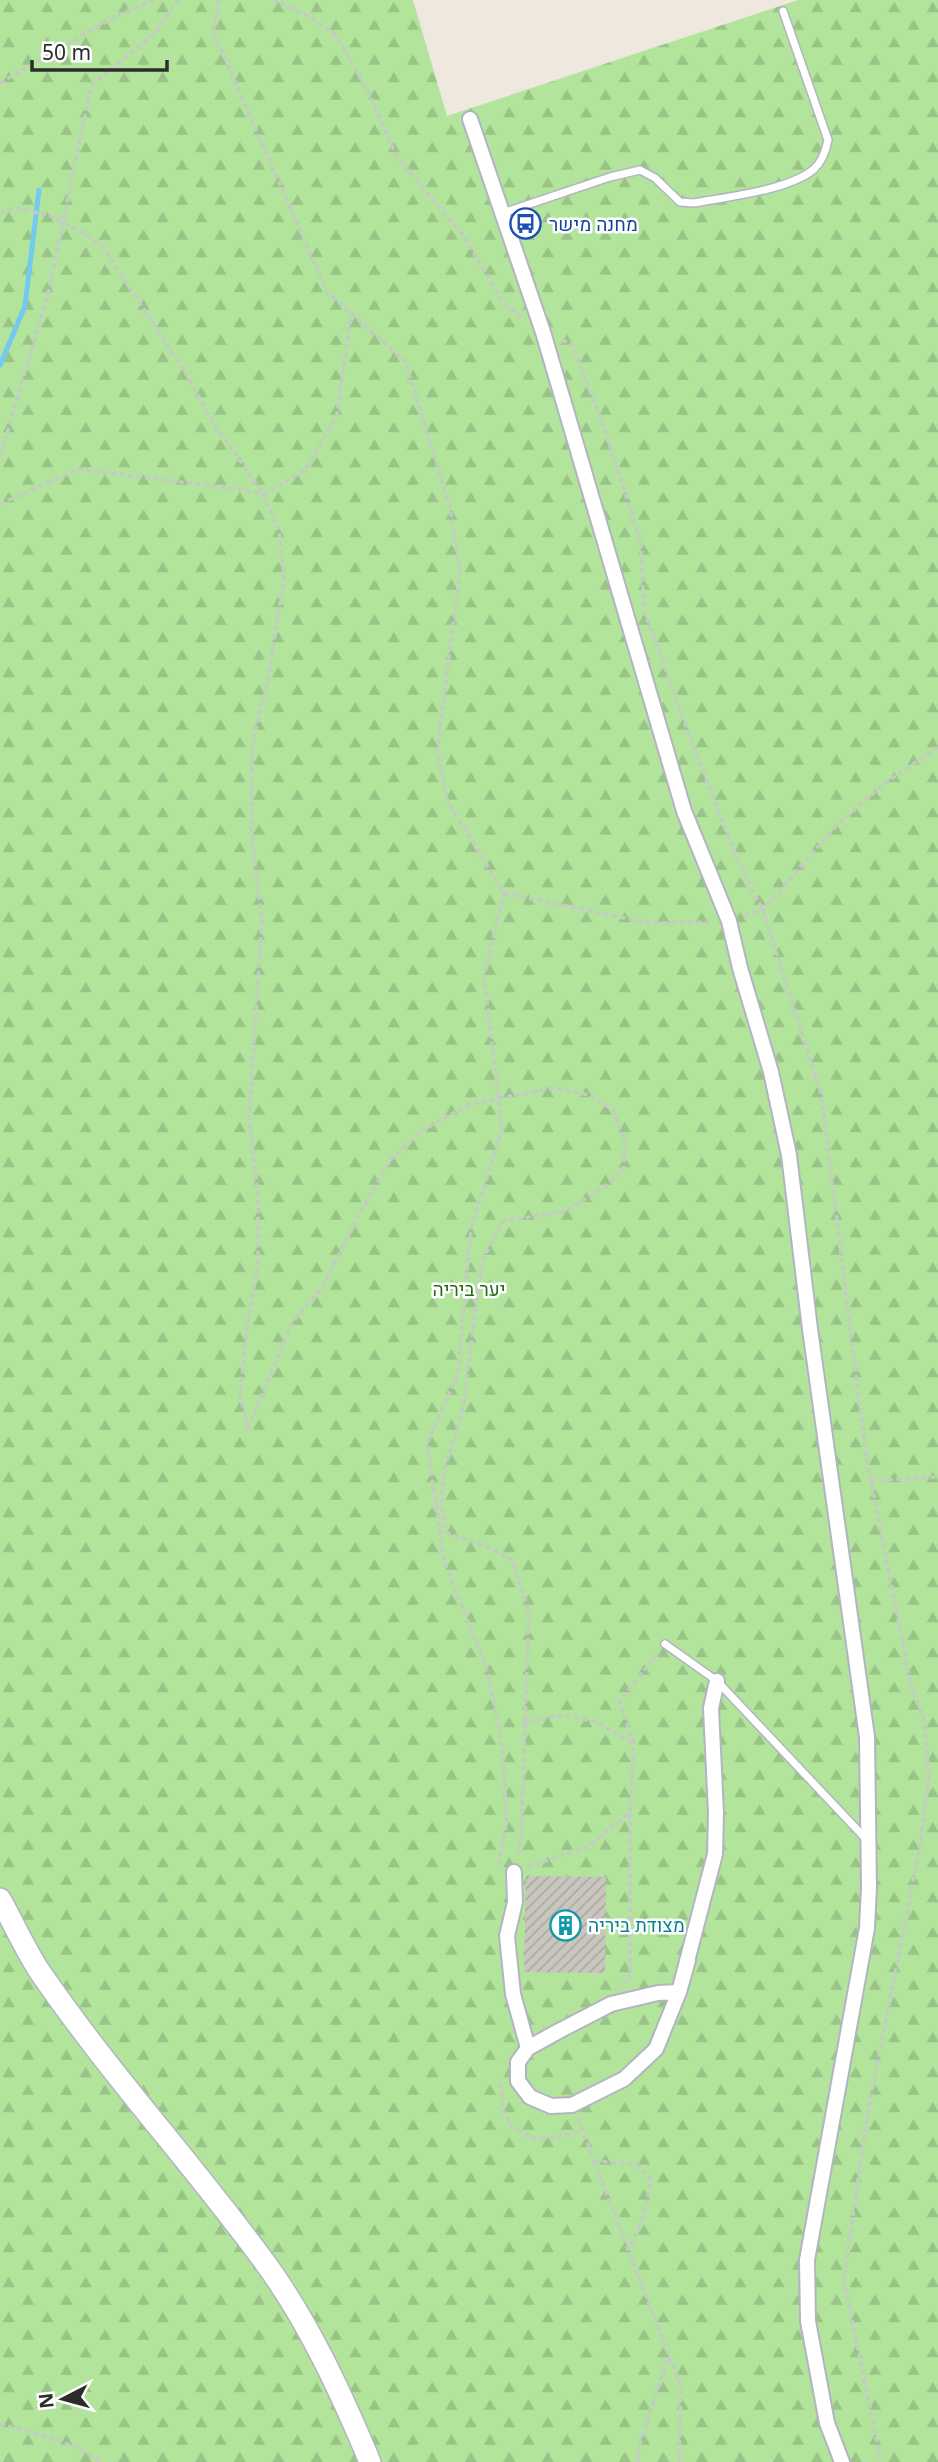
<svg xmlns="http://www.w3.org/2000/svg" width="938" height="2462" viewBox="0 0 938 2462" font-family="'Noto Sans',Heebo,sans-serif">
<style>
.forest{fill:url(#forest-firs)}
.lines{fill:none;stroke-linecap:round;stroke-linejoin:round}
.stream{stroke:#73caef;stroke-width:5}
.building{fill:url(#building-hatch)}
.service-casing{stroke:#b2b5c0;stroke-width:10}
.minor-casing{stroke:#b2b5c0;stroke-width:18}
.secondary-casing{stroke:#b2b5c0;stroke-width:24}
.path{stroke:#c8c8c8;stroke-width:3.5;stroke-dasharray:5 3.5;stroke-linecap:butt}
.service{stroke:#fff;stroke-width:7}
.minor{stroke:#fff;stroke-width:14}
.secondary{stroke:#fff;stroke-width:21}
.labels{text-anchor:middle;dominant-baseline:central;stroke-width:5;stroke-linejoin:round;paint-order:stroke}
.transit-label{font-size:19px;fill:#164399;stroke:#fff;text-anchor:start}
.park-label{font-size:19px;fill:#296b1b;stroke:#fff}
.culture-label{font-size:19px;fill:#0d838f;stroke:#fff;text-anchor:start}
</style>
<defs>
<pattern id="forest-firs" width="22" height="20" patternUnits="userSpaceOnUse" patternTransform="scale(1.75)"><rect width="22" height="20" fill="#b2e49c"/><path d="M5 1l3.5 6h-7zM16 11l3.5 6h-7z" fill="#99c487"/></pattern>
<pattern id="building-hatch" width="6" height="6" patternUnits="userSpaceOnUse" patternTransform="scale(1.75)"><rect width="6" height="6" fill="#c9c6bd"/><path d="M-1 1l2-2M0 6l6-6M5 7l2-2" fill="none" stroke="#adaaa3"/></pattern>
</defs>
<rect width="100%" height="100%" fill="#eee8df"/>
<!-- forest -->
<path class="forest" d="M0 0H413L447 116 798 0H938V2462H0Z"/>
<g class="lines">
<!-- stream -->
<path class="stream" d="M0 365 25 306 39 190"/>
</g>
<!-- building -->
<path class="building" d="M526 1876 606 1877 605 1973 524 1972Z"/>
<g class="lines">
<defs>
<path id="service" d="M503 213 610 177 640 170 655 178 680 202 694 203C726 197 790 190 814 169 823 161 826 150 828 140L783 11
M665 1644 717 1681 866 1839"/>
<path id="minor" d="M470 119 543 332 684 811 729 921 740 968 771 1072 789 1155 810 1329 867 1737 869 1887 867 1928 807 2260 808 2321 827 2423 842 2462
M514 1872 515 1902 507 1936 513 1994 528 2048
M688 1960 679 1992 656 2049 624 2079 572 2105 551 2106 530 2097 518 2081V2062L528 2048 557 2032 611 2004 658 1993 679 1992 715 1854 716 1813 711 1708 717 1681"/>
<path id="secondary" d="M0 1899C13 1922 24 1947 38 1969 108 2072 193 2164 266 2264 309 2323 342 2395 370 2462"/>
</defs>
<!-- service casing -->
<use href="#service" class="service-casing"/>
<!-- minor casing -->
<use href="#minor" class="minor-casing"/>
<!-- secondary casing -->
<use href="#secondary" class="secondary-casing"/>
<!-- path -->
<path class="path" d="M219 0 213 31 327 292 405 361 450 507 460 571 437 751 447 800 504 893 484 976 502 1129 471 1229 458 1374 427 1443 444 1561 488 1673 502 1746 507 1821 498 1867
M273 0 307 15 337 36 369 94 397 157 463 235 504 304 522 317
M0 83 114 17 153 0
M0 213 15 208 49 215 82 232 103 247 187 375 212 421 262 492 279 531 284 578 268 680 253 740 251 828 262 921 249 1117 258 1199V1266L247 1325 240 1395 248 1428 292 1323 323 1286 358 1216 391 1159 423 1130 470 1104 554 1088 589 1095 613 1110 625 1140 624 1168 604 1187 566 1211 503 1221 482 1261 462 1413 444 1470 441 1506 447 1533 485 1546 512 1560 529 1612 521 1839 517 1859
M562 340 572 344 602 422 641 543 644 610 679 708 728 836 751 888 763 910 821 1093 866 1455 911 1685 924 1720 929 1776 919 1851 867 2117 844 2280 881 2462
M0 457 48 294 91 86 154 34 178 0
M0 504 78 469 267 493 305 470 337 415 351 313
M504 893 649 923 713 922
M744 916 763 910 835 827 885 783 938 747
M871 1481 938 1477
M524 1722 563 1715 596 1722 634 1744
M527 1867 586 1848 630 1812 634 1744 619 1702 657 1654
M622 1984 630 1979V1812
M501 2084 503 2111 512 2127 534 2139 554 2138 582 2131
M578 2119 681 2387 679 2462
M594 2161 637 2164 651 2179C648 2204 641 2227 628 2249
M0 2424C34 2433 71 2441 101 2462
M638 2462 639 2446 668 2358"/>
<!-- service -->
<use href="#service" class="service"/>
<!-- minor -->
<use href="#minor" class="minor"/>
<!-- secondary -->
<use href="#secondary" class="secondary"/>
</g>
<!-- icons -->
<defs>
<symbol id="bus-ring" viewBox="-11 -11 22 22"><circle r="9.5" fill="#fff" stroke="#1a4fb4" stroke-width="1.5"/><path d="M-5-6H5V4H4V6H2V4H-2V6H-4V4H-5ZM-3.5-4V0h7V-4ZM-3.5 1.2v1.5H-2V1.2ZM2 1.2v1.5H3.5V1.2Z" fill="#1a4fb4"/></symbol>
<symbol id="building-ring" viewBox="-11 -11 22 22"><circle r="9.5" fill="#fff" stroke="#0f9aa8" stroke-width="1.5"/><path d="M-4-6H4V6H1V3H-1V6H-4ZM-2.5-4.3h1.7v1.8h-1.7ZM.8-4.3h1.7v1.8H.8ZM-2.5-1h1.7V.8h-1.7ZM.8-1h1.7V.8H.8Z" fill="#0f9aa8"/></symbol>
</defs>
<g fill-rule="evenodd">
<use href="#bus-ring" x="508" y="206" width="35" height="35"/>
<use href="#building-ring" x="548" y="1908" width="35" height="35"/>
</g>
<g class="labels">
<!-- transit labels -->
<g class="transit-label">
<text x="549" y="224">מחנה מישר</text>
</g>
<!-- park labels -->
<g class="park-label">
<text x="469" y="1289">יער ביריה</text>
</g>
<!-- culture labels -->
<g class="culture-label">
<text x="588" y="1925">מצודת ביריה</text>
</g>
</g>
<!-- north arrow -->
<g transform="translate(63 2399) rotate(264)" stroke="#ffffff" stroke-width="5" paint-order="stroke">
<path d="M0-5L12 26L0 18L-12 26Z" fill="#2c2c2c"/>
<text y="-10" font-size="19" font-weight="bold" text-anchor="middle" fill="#2c2c2c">N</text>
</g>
<!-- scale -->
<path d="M32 60v10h135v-10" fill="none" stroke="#2c2c2c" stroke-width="3.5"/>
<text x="42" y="60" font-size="21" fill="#2c2c2c" stroke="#ffffff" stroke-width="5" paint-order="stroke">50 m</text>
</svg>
